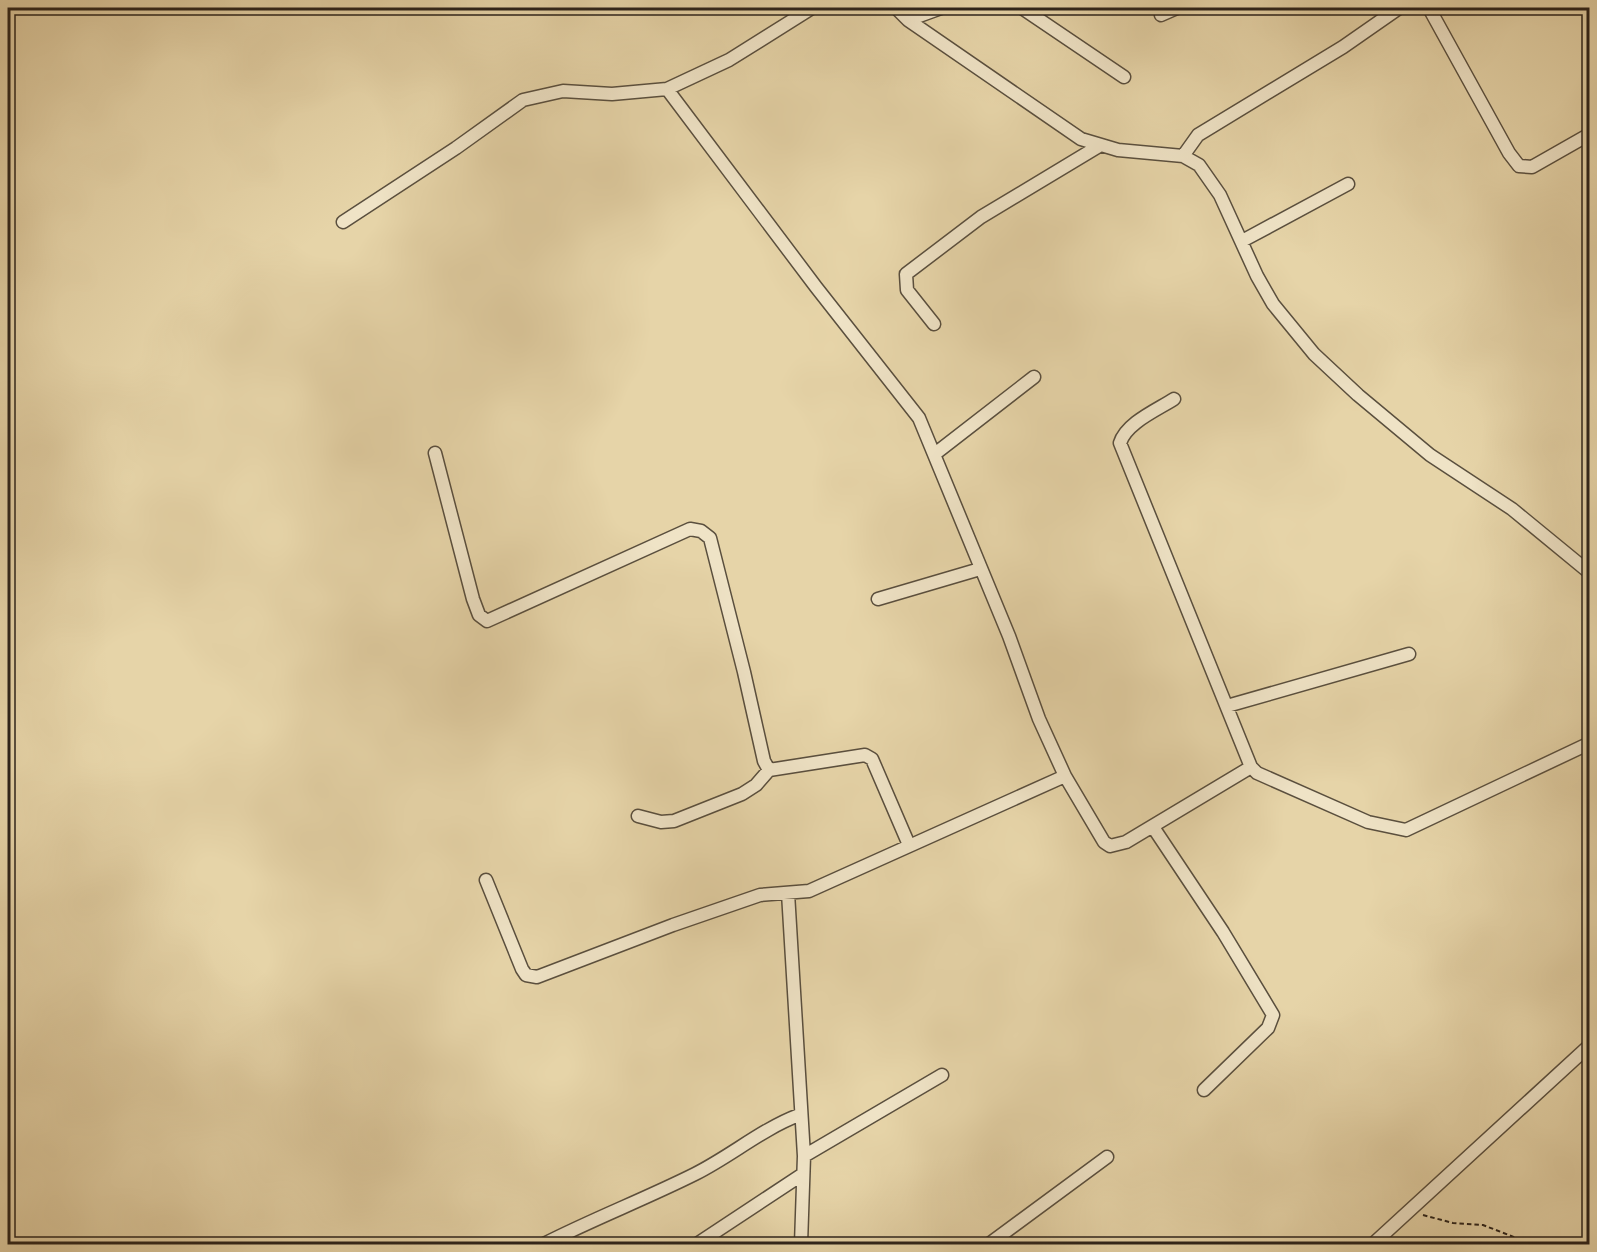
<svg xmlns="http://www.w3.org/2000/svg" width="1597" height="1252" viewBox="0 0 1597 1252" font-family="'Gentium Book Plus',serif">
<style>
.lines{fill:none;stroke-linecap:round;stroke-linejoin:round}
.minor-casing{stroke:#5a4f3e;stroke-width:15}
.path{stroke:#2c231b;stroke-width:2;stroke-dasharray:4.5 3;stroke-linecap:butt}
.minor{stroke:#efe3c6;stroke-width:12}
</style>
<rect width="100%" height="100%" fill="#e6d4a8"/>
<filter id="stains"><feTurbulence type="fractalNoise" baseFrequency=".00333" numOctaves="4"/><feColorMatrix values="0 0 0 0 .2 0 0 0 0 .09 0 0 0 0 .02 0 0 0 .5 -.17"/></filter>
<radialGradient id="worn" r=".72"><stop offset=".6" stop-color="#630" stop-opacity="0"/><stop offset="1" stop-color="#630" stop-opacity=".3"/></radialGradient>
<g class="lines">
<defs>
<path id="minor" d="M896 8 908 20 1081 139 1118 150 1183 156 1199 165 1220 195 1257 276 1273 304 1314 354 1358 395 1430 455 1512 509 1590 573
M1022 8 1124 77
M1429 8 1509 153 1519 166 1532 167 1590 134
M1161 15 1177 8
M908 20 941 8
M667 89 816 287 919 418 1009 636 1039 719 1065 776 1104 842 1110 846 1126 842 1251 767
M1183 156 1198 135 1343 47 1399 8
M343 222 456 148 523 100 563 91 612 94 667 89 729 60 812 8
M1242 241 1348 184
M934 324 907 290 906 274 981 217 1099 146
M1174 399C1157 410 1126 423 1120 443L1251 767 1257 773 1368 822 1406 830 1590 743
M435 453 473 599 479 615 487 621 690 529 701 531 710 538 744 672 764 761 769 770
M936 453 1034 377
M878 599 980 569
M1227 706 1409 654
M638 816 661 822 674 821 742 794 756 785 769 770 865 755 872 759 909 845
M1153 827 1223 932 1273 1015 1268 1028 1204 1090
M486 880 522 969 526 975 537 977 673 925 760 895 809 891 1065 776
M788 893 804 1156 801 1244
M804 1156 942 1075
M544 1244C593 1219 645 1199 695 1174 731 1156 762 1129 799 1115
M697 1244 803 1174
M989 1244 1107 1157
M1373 1244 1590 1045"/>
</defs>
<!-- minor casing -->
<use href="#minor" class="minor-casing"/>
<!-- path -->
<path class="path" d="M1423 1215 1453 1223 1483 1225 1532 1244"/>
<!-- minor -->
<use href="#minor" class="minor"/>
</g>
<!-- margin -->
<rect width="1597" height="1252" fill="none" stroke="#e6d4a8" stroke-width="30"/>
<rect x="9" y="9" width="1579" height="1234" fill="none" stroke="#2c231b" stroke-width="3"/>
<rect x="15" y="15" width="1567" height="1222" fill="none" stroke="#2c231b" stroke-width="1.5"/>
<rect width="100%" height="100%" filter="url(#stains)"/>
<rect width="100%" height="100%" fill="url(#worn)"/>
</svg>
